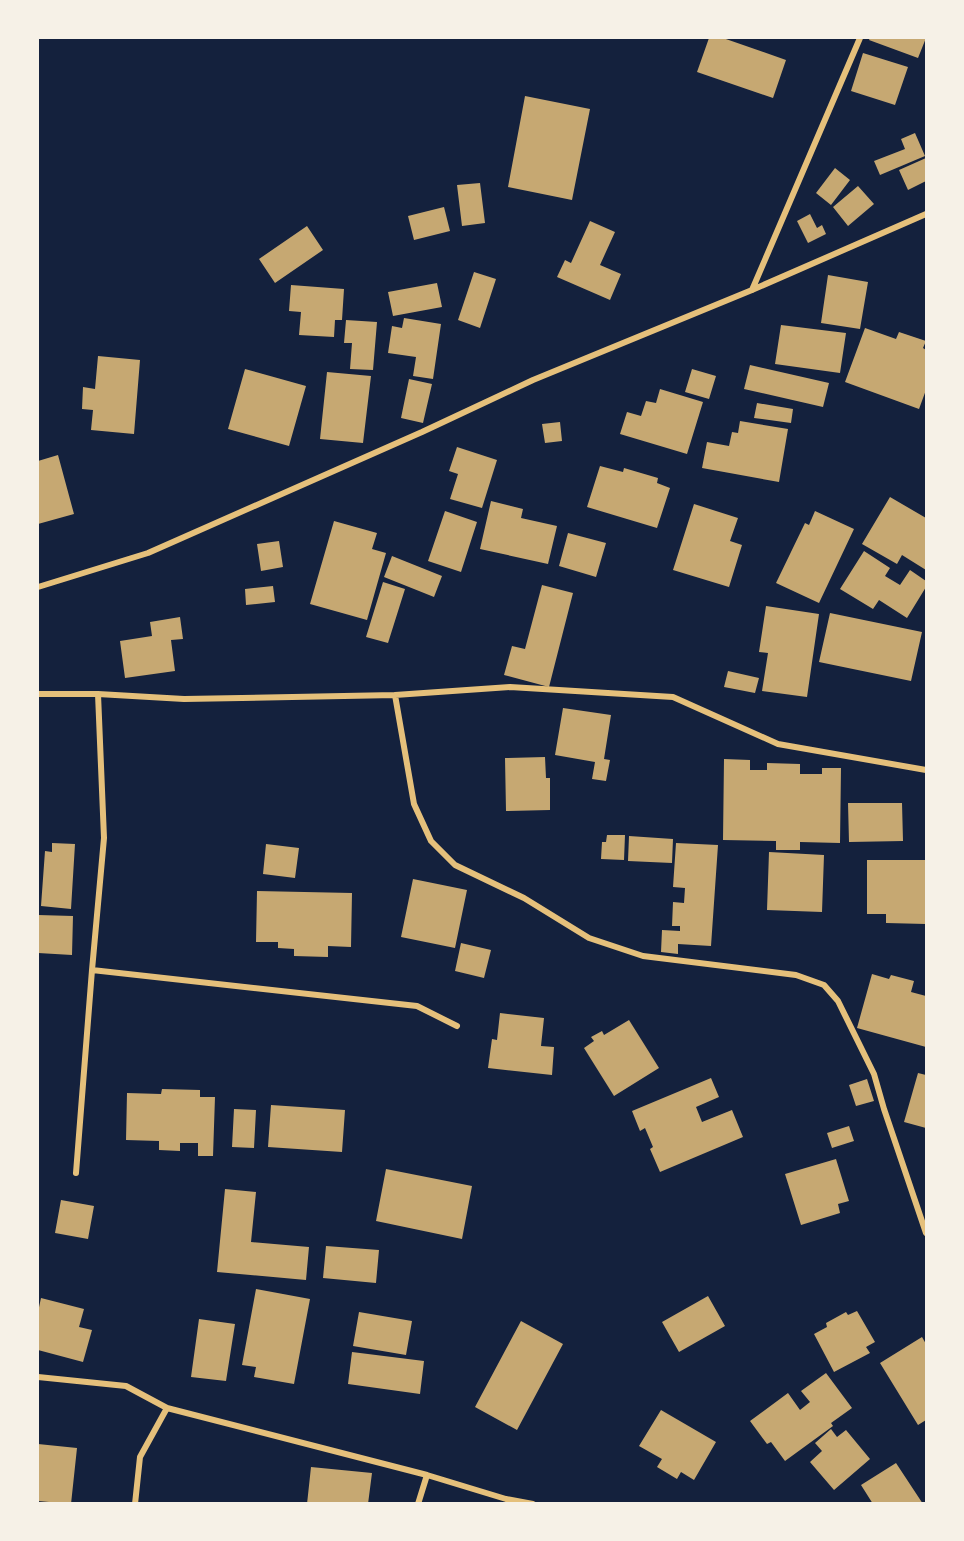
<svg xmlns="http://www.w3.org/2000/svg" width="964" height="1541" viewBox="0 0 964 1541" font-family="Inter,sans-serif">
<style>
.building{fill:#c6a872}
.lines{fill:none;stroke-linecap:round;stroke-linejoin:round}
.minor{stroke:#e5c07b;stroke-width:6}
</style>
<rect width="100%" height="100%" fill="#14213d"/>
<!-- building -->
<path class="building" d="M709 38H723L786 60 773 98 697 72Z
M870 38H926L918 58 869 40Z
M863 53 908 67 895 105 851 91Z
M525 96 590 109 572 200 508 187Z
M915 133 925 156 880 175 874 161 905 149 901 139Z
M926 158V181L908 190 899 170Z
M835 168 850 180 831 205 816 193Z
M480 183 485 223 462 226 457 185Z
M858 186 874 204 848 226 833 207Z
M444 207 450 231 414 240 408 216Z
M810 214 817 228 822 225 826 234 808 243 797 221Z
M590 221 615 232 600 265 621 274 610 300 557 277 565 260 571 263Z
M307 226 323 250 275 283 259 259Z
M474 272 496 279 480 328 458 320Z
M828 275 868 282 860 329 821 323Z
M437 283 442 307 393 316 388 292Z
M291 285 344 289 342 320H335L334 337 299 335 301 312 289 311Z
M404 318 441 324 433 379 413 376 416 357 388 353 392 326 402 328Z
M346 320 377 322 373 370 350 369 352 343H344Z
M781 325 846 333 840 373 775 364Z
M865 328 896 339 899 332 926 341 923 348 926 350V390L919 409 845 382Z
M98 356 140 360 134 434 91 430 93 410 82 409 83 387 95 389Z
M750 365 829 383 823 407 744 389Z
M245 369 306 386 289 446 228 429Z
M692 369 716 376 709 399 685 392Z
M327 372 371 376 363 443 320 439Z
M409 379 432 384 423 423 401 418Z
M660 389 703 402 687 454 620 434 627 412 641 416 646 401 656 403Z
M757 403 793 409 791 423 754 418Z
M740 421 788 429 779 482 702 468 707 442 729 446 732 432 738 433Z
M560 422 562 441 545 443 542 424Z
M457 447 497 460 482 508 450 499 458 474 449 471Z
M58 455 74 514 38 524V461Z
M600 466 623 472 624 468 658 478 657 483 670 488 657 528 587 507Z
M890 497 926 518V570L902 555 897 564 862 544Z
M491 501 523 509 521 518 557 526 548 564 480 549Z
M694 504 738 518 730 541 742 545 729 587 673 570Z
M445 511 477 522 461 572 428 561Z
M815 511 854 529 819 603 776 583 805 523 809 525Z
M334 521 377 533 372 549 386 553 367 620 310 604Z
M568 533 606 543 596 577 559 566Z
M279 541 283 567 261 571 257 544Z
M864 551 890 568 885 576 900 585 910 570 926 581V587L907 618 879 600 873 609 840 589Z
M392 556 442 576 434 597 384 577Z
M383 582 405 589 388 643 366 637Z
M542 585 573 593 549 687 504 675 512 646 525 649Z
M273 586 275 602 246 605 245 589Z
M766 606 819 614 807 697 762 691 768 653 759 652Z
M830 613 922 632 911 681 819 662Z
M180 617 183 639 171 640 175 671 125 678 120 641 152 636 150 622Z
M728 671 759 678 755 693 724 687Z
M563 708 611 715 604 759 610 760 606 781 592 779 595 762 555 755Z
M545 757 546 778H550V810L506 811 505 758Z
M724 759 750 760V770H767V763L800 764V774H822V768H841L840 843 800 842V850H776V841L723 840Z
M848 803H902L903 841 849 842Z
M607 835H625L624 860 601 859 602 842H606Z
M629 836 673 839 672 863 628 861Z
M52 843 75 844 71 909 41 906 45 851 52 852Z
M676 843 718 845 711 946 678 944V954L661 952 662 930 680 931V926H672L673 902 684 903 685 888 673 887Z
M266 844 299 848 295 878 263 874Z
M769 852 824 855 822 912 767 910Z
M867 860H926V924L886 923V914H867Z
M413 879 467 890 455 948 401 937Z
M257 891 352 893 351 947 328 946V957L294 956V949L278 948V942H256Z
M38 915 73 916 72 955 38 953Z
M461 943 491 950 484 978 455 971Z
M872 974 889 979 891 975 914 981 911 992 926 996V1047L857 1028Z
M500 1013 544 1018 541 1046 554 1047 552 1075 488 1068 492 1039 497 1040Z
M629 1020 659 1068 614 1096 584 1048 594 1041 591 1037 602 1031 604 1035Z
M918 1073 926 1075V1128L904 1122Z
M711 1078 719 1097 696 1107 702 1122 732 1110 743 1137 660 1172 650 1149 653 1147 645 1128 640 1131 632 1111Z
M867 1079 874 1101 856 1106 849 1085Z
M162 1089 200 1090V1097H215L213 1156H198V1143H180V1151L159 1150V1141L126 1140 127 1093 161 1094Z
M271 1105 345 1110 342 1152 268 1147Z
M234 1109 256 1110 254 1148 232 1147Z
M849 1126 854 1141 832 1148 827 1133Z
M836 1159 849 1201 838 1204 840 1213 801 1225 785 1174Z
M386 1169 472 1186 462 1239 376 1221Z
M225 1189 256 1192 251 1242 309 1247 306 1280 217 1272Z
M61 1200 94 1206 88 1239 55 1233Z
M326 1246 379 1250 376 1283 323 1278Z
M256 1289 310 1299 294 1384 254 1377 256 1367 242 1365Z
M708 1296 725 1326 679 1352 662 1322Z
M41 1298 84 1309 79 1327 92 1330 83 1362 38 1350V1312Z
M857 1311 875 1342 866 1347 870 1353 834 1372 814 1334 827 1327 826 1323 846 1312 848 1315Z
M359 1312 412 1321 406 1355 353 1346Z
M199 1319 235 1324 226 1381 191 1377Z
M521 1321 563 1344 517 1430 475 1407Z
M922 1337 926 1344V1420L918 1425 880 1363Z
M352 1352 424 1361 420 1394 348 1384Z
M826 1373 852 1408 831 1423 833 1426 785 1461 771 1442 767 1444 750 1421 788 1393 800 1410 810 1402 801 1391Z
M661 1410 716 1442 694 1480 681 1472 677 1479 657 1467 662 1459 639 1446Z
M831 1429 837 1437 846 1430 870 1459 834 1490 810 1462 822 1451 815 1443Z
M38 1444 77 1448 71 1504 38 1501Z
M896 1463 923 1504H873L861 1485Z
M311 1467 372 1473 368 1504H307Z"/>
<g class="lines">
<!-- minor -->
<path class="minor" d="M752 290 860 38
M38 587 148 553 422 432 533 380 752 290 926 214
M38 694H98L184 699 395 695 510 687 673 697 778 744 926 770
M98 694 104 838 92 970 417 1006 457 1026
M395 695 414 804 431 841 455 865 524 898 589 938 643 956 796 975 824 985 838 1001 874 1074 884 1109 926 1233
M76 1173 92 970
M38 1377 126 1386 167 1408 427 1475
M135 1504 140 1457 167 1408
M418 1504 427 1475 506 1499 533 1504"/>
</g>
<!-- border -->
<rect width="964" height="1541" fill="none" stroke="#f6f1e7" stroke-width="78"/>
</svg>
